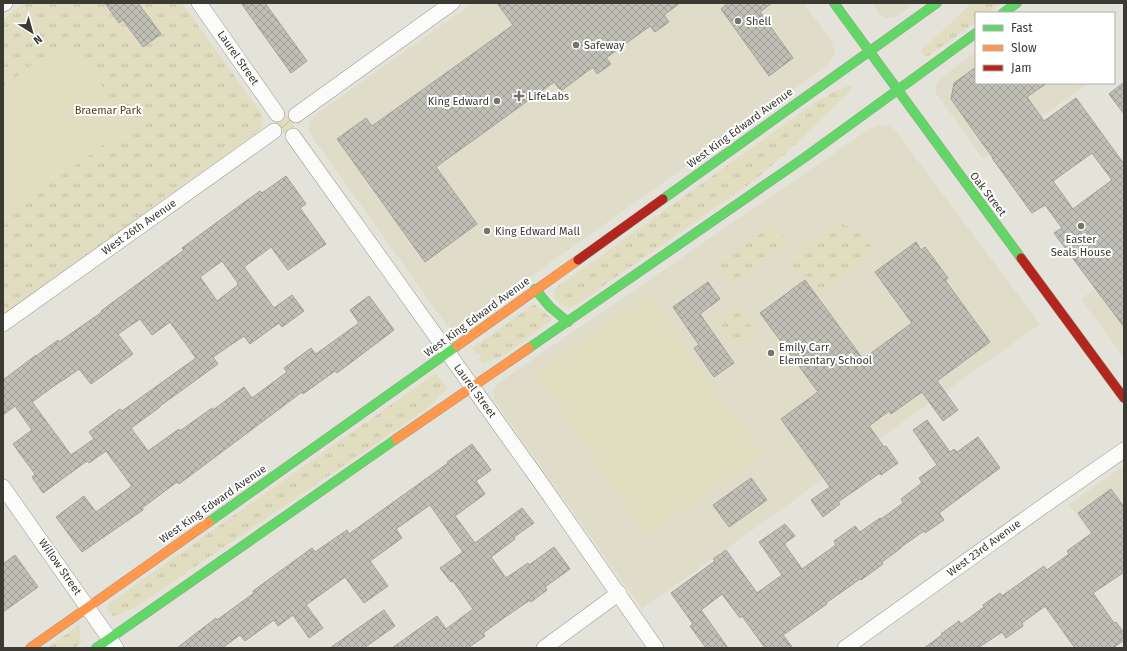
<svg xmlns="http://www.w3.org/2000/svg" width="1127" height="651" viewBox="0 0 1127 651" font-family="'Fira Sans',sans-serif">
<style>
.built{fill:#dfddca}
.grass{fill:url(#grass-tufts)}
.garden{fill:url(#garden-furrows)}
.pitch{fill:#e1ddc1}
.building{fill:url(#building-cross-hatch);stroke:#a2a199;fill-rule:evenodd}
.lines{fill:none;stroke-linecap:round;stroke-linejoin:round}
.street-casing{stroke:#9b9a93;stroke-width:16}
.fast-casing{stroke:#9b9a93;stroke-width:10}
.slow-casing{stroke:#9b9a93;stroke-width:10}
.jam-casing{stroke:#9b9a93;stroke-width:10}
.street{stroke:#fbfbf9;stroke-width:15}
.fast{stroke:#63d668;stroke-width:9}
.slow{stroke:#ff974d;stroke-width:9}
.jam{stroke:#b3261e;stroke-width:9}
.poi-dot{fill:#76746c;stroke:#fff;stroke-width:1.5}
.labels{text-anchor:middle;dominant-baseline:central;stroke-width:4;stroke-linejoin:round;paint-order:stroke}
.poi-label{font-size:11px;fill:#3a3932;stroke:#fff;text-anchor:start}
.street-label{font-size:11px;fill:#3a3932;stroke:#fff}
.park-label{font-size:11px;fill:#4f4712;stroke:#fff}
</style>
<defs>
<pattern id="grass-tufts" width="24" height="20" patternUnits="userSpaceOnUse"><rect width="24" height="20" fill="#e1ddc1"/><path d="M3 7l-1-3M5 7V3M7 7l1-3M15 17l-1-3M17 17v-4M19 17l1-3" fill="none" stroke="#c2bea6"/></pattern>
<pattern id="garden-furrows" width="10" height="10" patternUnits="userSpaceOnUse"><rect width="10" height="10" fill="#e1ddc1"/><path d="M-1 1l2-2M0 10L10 0M9 11l2-2" fill="none" stroke="#c2bea6"/></pattern>
<pattern id="building-cross-hatch" width="8" height="8" patternUnits="userSpaceOnUse"><rect width="8" height="8" fill="#c1c0b7"/><path d="M0 0l8 8M0 8l8-8" fill="none" stroke="#9e9d95"/></pattern>
</defs>
<rect width="100%" height="100%" fill="#e4e3d9"/>
<!-- built -->
<path class="built" d="M473 3H804L832 42 834 50V56L831 61 827 66 460 327 456 329H451L447 326 312 137 309 131V126L311 120 315 115Z
M871 3H915L897 16 890 18H887L880 15Z
M976 52V83H1084L1086 85 983 159 936 93 935 87 937 82 942 77Z
M883 124 889 126 895 130 1040 324 642 609 496 403 494 399V391L497 385 501 381 871 128Z
M1124 266V358L1081 299Z
M1124 466V580L1069 504Z"/>
<!-- grass -->
<path class="grass" d="M25 3H182L261 113C265 121 263 127 257 133L3 315V19Z
M972 3H1002L988 13H976V22L928 56 924 55 922 50 924 48Z
M850 86 853 87 851 90 798 142 755 180 576 305 569 307 562 306 554 298V291L557 287 817 101 836 90Z
M838 222 863 234 876 253 819 293 808 277 788 265 799 247Z
M770 227 777 228 787 242 785 247 731 284 718 263Z
M533 305H535L553 319 503 356 483 364 478 358 481 356 478 353 476 354 472 348Z
M737 306 758 335 737 348 717 319Z
M436 373 447 388 431 406 139 605 122 614 113 616 109 613 107 609 108 604Z
M79 625 80 631 79 636 82 641 75 648H47Z"/>
<!-- garden -->
<path class="garden" d="M276 124a9 9 0 1 1 18 0a9 9 0 1 1-18 0Z"/>
<!-- pitch -->
<path class="pitch" d="M68 39 131 125 3 217V86Z
M649 295 762 454 647 536 535 373Z"/>
<!-- building -->
<path class="building" d="M105 3H138L161 34 143 47 123 20 119 23Z
M241 3H265L307 61 291 73Z
M497 3H680L664 15 669 22 655 32 650 26 606 58 611 64 597 74 593 67 561 91 554 82 436 167 477 224 425 262 337 139 366 118 372 126 513 25Z
M728 3H772L760 12 793 58 769 76 721 9Z
M976 67V83H1047L1027 97 1044 121 1076 98 1124 164V327L1054 233 1062 228 1045 205 1032 213 992 158H993L951 99 954 83ZM1092 153 1112 180 1073 209 1053 181Z
M1124 82V114L1109 94Z
M286 176 306 204 300 208 326 244 288 270 271 247 244 267 274 308 292 295 304 311 282 327 279 323 250 344 244 336 213 357 218 364 160 406V407L131 428 148 451 179 429 180 431 212 408 213 410 244 387 252 398 287 372 284 368 311 348 316 354 359 323 350 310 369 296 394 330 337 373 335 371 303 394 302 392 179 484 177 482 142 508 143 510 82 552 56 517 84 496 96 512 132 486 106 451 89 463 87 461 43 493 32 477 35 474 13 444 32 430 15 406 3 415V380L36 355V356L58 340 59 342 102 312 101 311 143 280 184 250 182 248 246 201 260 191 262 193ZM222 261 238 283 237 284 238 285 217 301 200 277ZM140 319 152 335 170 322 196 358 122 411 120 409 89 432 94 439 71 455 32 402 61 381H62L79 369 91 384 133 354 118 334Z
M916 242 921 250 925 247 948 278 945 280 990 342 937 381 958 410 943 421 922 392 891 414 889 411 869 426 884 447 886 446 898 463 881 475 880 473 838 502 840 504 823 517 811 500 830 487 781 419 818 392 760 313 805 280 863 359 912 323 875 272Z
M708 282 720 299 700 314 734 363 714 377 694 348 699 345 673 307Z
M927 420 950 452 954 449 957 452 978 437 1000 468 939 513 944 520 925 533 924 531 901 547V548L882 562 883 564 861 580 860 579 826 603 827 604 783 635 793 648H765L742 616 740 618 722 594 701 610 728 648H706L690 626 693 624 671 593 715 561 713 559 726 550 757 593 782 575 759 542 785 524 795 536 785 543V545L802 569 836 545 834 541 855 526 860 532 880 518 881 519 903 503 901 499 922 483 919 478 937 465 913 430Z
M472 444 491 470 476 481 485 494 455 516 475 543 522 508 534 523 514 537 515 539 491 557 506 578 528 563 529 565 554 547 570 569 545 587 547 590 531 602 530 600 508 615 483 633 485 636 468 648H392L437 616 446 629 473 609 453 581 451 582 440 568 463 552 430 505 396 529 402 538 370 561 388 586 364 603 345 577 306 605 323 628 309 638 293 615 278 626 274 620 245 641 240 635 222 648H177L216 618 217 620 254 593 253 591 312 548 315 552 347 530 349 534 448 463 447 462Z
M751 478 767 500 729 527 713 505Z
M1111 489 1124 507V572L1093 593 1114 623 1116 622 1124 633V640L1113 648H1075L1045 606 1022 623 1023 626 1006 638 1002 632 978 648H924L942 635 941 634 959 621 961 624 984 607 983 605 1000 593 1002 596 1044 566 1047 570 1069 554 1067 551 1092 533 1078 513Z
M15 555 38 587 3 612V564Z
M384 610 395 626 364 648H330Z"/>
<g class="lines">
<defs>
<path id="street" d="M199 3 277 114
M3 4 5 3
M296 115 452 3
M293 136 541 483 656 648
M3 324 274 131
M3 487 116 648
M544 648 619 593
M845 648 1042 507 1124 450"/>
<path id="fast" d="M834 3 1021 258
M1003 13 1017 3
M663 199 937 3
M535 289 550 307 568 322
M529 348 804 158 976 33
M209 522 457 346
M96 648 396 439"/>
<path id="slow" d="M457 346 578 260
M396 439 529 348
M30 648 209 522"/>
<path id="jam" d="M1021 258 1124 398
M578 260 663 199"/>
</defs>
<!-- street casing -->
<use href="#street" class="street-casing"/>
<!-- fast casing -->
<use href="#fast" class="fast-casing"/>
<!-- slow casing -->
<use href="#slow" class="slow-casing"/>
<!-- jam casing -->
<use href="#jam" class="jam-casing"/>
<!-- street -->
<use href="#street" class="street"/>
<!-- fast -->
<use href="#fast" class="fast"/>
<!-- slow -->
<use href="#slow" class="slow"/>
<!-- jam -->
<use href="#jam" class="jam"/>
</g>
<!-- markers -->
<g class="poi-dot">
<circle cx="738" cy="21" r="4"/>
<circle cx="576" cy="45" r="4"/>
<path d="M517 90h4v4h4v4h-4v4h-4v-4h-4v-4h4z"/>
<circle cx="497" cy="101" r="4"/>
<circle cx="1081" cy="226" r="4"/>
<circle cx="487" cy="231" r="4"/>
<circle cx="771" cy="353" r="4"/>
</g>
<g class="labels">
<!-- poi labels -->
<g class="poi-label">
<text x="746" y="21">Shell</text>
<text x="584" y="45">Safeway</text>
<text x="528" y="96">LifeLabs</text>
<text x="489" y="101" text-anchor="end">King Edward</text>
<text x="495" y="231">King Edward Mall</text>
<text x="1081" y="239" text-anchor="middle">Easter<tspan x="1081" dy="13">Seals House</tspan></text>
<text x="779" y="347">Emily Carr<tspan x="779" dy="13">Elementary School</tspan></text>
</g>
<!-- street labels -->
<g class="street-label">
<text transform="translate(238 58) rotate(55)">Laurel Street</text>
<text transform="translate(740 128) rotate(-36)">West King Edward Avenue</text>
<text transform="translate(988 194) rotate(53)">Oak Street</text>
<text transform="translate(139 227) rotate(-35)">West 26th Avenue</text>
<text transform="translate(477 317) rotate(-36)">West King Edward Avenue</text>
<text transform="translate(475 391) rotate(54)">Laurel Street</text>
<text transform="translate(213 504) rotate(-35)">West King Edward Avenue</text>
<text transform="translate(984 548) rotate(-36)">West 23rd Avenue</text>
<text transform="translate(60 567) rotate(55)">Willow Street</text>
</g>
<!-- park labels -->
<g class="park-label">
<text x="108" y="110">Braemar Park</text>
</g>
</g>
<!-- border -->
<rect width="1127" height="651" fill="none" stroke="#3a3932" stroke-width="8"/>
<!-- legend -->
<rect x="975" y="12" width="140" height="72" fill="#ffffff" stroke="#b0b0ad"/>
<rect x="983" y="25" width="20" height="6" fill="#63d668" stroke="#b0b0ad"/>
<text x="1011" y="32" font-size="12" fill="#3a3932">Fast</text>
<rect x="983" y="45" width="20" height="6" fill="#ff974d" stroke="#b0b0ad"/>
<text x="1011" y="52" font-size="12" fill="#3a3932">Slow</text>
<rect x="983" y="65" width="20" height="6" fill="#b3261e" stroke="#b0b0ad"/>
<text x="1011" y="72" font-size="12" fill="#3a3932">Jam</text>
<!-- north arrow -->
<g transform="translate(32 32) rotate(143)" stroke="#ffffff" stroke-width="3" paint-order="stroke">
<path d="M0-3L7 15L0 10L-7 15Z" fill="#3a3932"/>
<text y="-6" font-size="11" font-weight="bold" text-anchor="middle" fill="#3a3932">N</text>
</g>
</svg>
